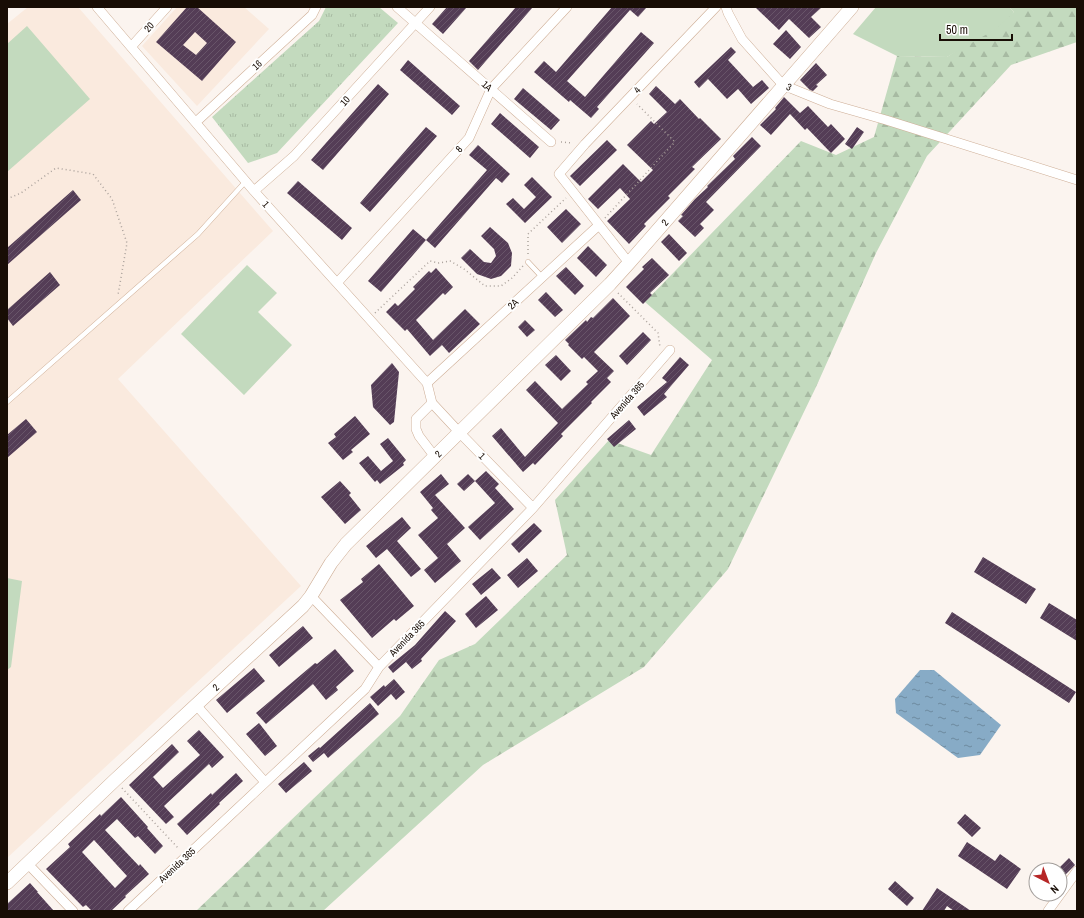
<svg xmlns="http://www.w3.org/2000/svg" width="1084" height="918" viewBox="0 0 1084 918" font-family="'Archivo Narrow',sans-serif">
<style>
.built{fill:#faeade}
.forest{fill:url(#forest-firs)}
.park{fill:url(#park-tufts)}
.pitch{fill:#c3dabe}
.water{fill:url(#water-ripples)}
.building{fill:url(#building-hatch);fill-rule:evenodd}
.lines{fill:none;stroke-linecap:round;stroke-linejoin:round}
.lane-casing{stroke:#ceae96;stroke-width:5.5}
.street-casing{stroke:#ceae96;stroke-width:10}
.secondary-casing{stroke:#ceae96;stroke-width:14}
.path{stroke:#aba29c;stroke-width:1.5;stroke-dasharray:1 3;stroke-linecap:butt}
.lane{stroke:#fff;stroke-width:4.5}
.street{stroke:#fff;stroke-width:9}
.secondary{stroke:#fff;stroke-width:13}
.labels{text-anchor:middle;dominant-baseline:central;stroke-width:4;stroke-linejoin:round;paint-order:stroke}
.street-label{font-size:10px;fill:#180d05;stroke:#fff}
</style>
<defs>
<pattern id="forest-firs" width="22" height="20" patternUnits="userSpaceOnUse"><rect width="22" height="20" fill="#c3dabe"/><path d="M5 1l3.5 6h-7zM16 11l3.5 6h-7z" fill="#a7baa2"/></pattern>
<pattern id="park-tufts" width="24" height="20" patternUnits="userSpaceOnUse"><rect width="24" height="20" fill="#c3dabe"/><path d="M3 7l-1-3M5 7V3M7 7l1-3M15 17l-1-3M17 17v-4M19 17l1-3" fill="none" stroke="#a7baa2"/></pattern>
<pattern id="water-ripples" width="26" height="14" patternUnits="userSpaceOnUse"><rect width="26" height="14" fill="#87abc6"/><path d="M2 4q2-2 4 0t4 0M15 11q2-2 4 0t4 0" fill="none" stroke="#6d8a9f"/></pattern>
<pattern id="building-hatch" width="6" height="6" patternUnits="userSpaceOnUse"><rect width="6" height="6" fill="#543d56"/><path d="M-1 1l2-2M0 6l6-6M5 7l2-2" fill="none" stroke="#685569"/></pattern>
</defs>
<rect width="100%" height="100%" fill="#fbf4ef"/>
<!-- built -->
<path class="built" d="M28 7H78L273 231 118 379 301 586 7 858V24Z
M177 7H244L269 29 197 106 142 46Z"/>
<!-- forest -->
<path class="forest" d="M1009 7H1077V42L1011 65 927 156 876 253 816 387 728 569 644 667 483 765 323 911H196L400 716 439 660 475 644 567 555 555 500 609 440 651 455 712 360 645 302 801 141 836 155 874 137 897 56 947 57 1014 12Z"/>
<!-- park -->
<path class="park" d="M326 7H379L398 23 277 153 248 163 212 117 319 21Z"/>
<!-- pitch -->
<path class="pitch" d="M876 7H1009L1014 12 996 29 947 57 897 56 853 34Z
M27 26 90 99 7 172V44Z
M247 265 277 293 258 312 292 345 244 395 181 334Z
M7 578 22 581 11 667 7 670Z"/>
<!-- water -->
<path class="water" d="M920 670H934L1001 725 980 755 958 758 896 713 895 699Z"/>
<!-- building -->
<path class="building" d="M187 7H197L236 42 202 81 156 42ZM195 32 207 43 196 55 183 45Z
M447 7H467L443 34 432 24Z
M516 7H533L478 70 469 61Z
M612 7H647L638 17 630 10 567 81 585 97 641 32 654 43 597 107 599 109 591 118 570 100 569 102 534 72 544 61 556 72Z
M755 7H822L811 17 821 27 809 38 789 19 779 30Z
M786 30 801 47 790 59 773 44Z
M731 47 736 52 728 60 753 87 762 80 769 88 751 104 738 89 727 99 708 79 699 88 694 82Z
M408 60 460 106 452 115 400 70Z
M816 63 827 75 816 85 818 86 813 91 810 90 800 80Z
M378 84 389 94 323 170 311 160Z
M656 86 675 104 680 99 699 119 700 118 721 139 692 167 695 169 668 196 670 198 644 224 646 226 629 244 607 221 630 199 620 188 598 209 588 199 623 164 641 182 653 170 627 145 651 121 654 124 667 112 649 94Z
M523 88 560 120 551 130 514 99Z
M784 97 800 113 808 106 828 127 831 124 845 139 831 153 807 128 805 130 790 114 771 135 760 125 776 109 775 108Z
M500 113 539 147 530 158 491 124Z
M426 127 437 136 370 212 360 203Z
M857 127 864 132 852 149 845 144Z
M752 137 761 146 706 202 714 210 700 224 704 228 695 237 678 221 683 216 681 215 695 199 708 187 707 186 735 159 733 156Z
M607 140 617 150 580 186 570 176Z
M478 145 510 174 502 183 496 178 435 248 426 240 487 170 469 155Z
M532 177 552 197 525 223 506 204 513 198 524 209 536 197 524 185Z
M298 181 352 228 342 240 287 193Z
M73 190 81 200 7 265V248Z
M566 209 581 224 562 243 547 227Z
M490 227 508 243 512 253 511 266 501 276 491 279 477 274 461 258 470 249 484 262 491 263 496 256 494 249 481 236Z
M413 229 426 240 381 292 368 281Z
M669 234 687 253 679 261 661 242Z
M588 246 607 265 596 277 577 258Z
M652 258 669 275 650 293 652 295 643 304 626 287 644 269 642 267Z
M566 267 584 286 575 295 556 276Z
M436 268 453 287 445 295 443 293 416 320 433 340 465 309 480 324 449 353 442 345 430 356 407 329 405 331 386 312 395 303 398 306 415 289 413 287 429 271 431 273Z
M50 272 60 285 13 326 7 318V310Z
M546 292 563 310 555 317 538 300Z
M613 298 630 316 594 352 614 371 607 378 611 382 591 402 592 403 561 434 563 436 535 465 533 463 523 472 492 436 501 428 525 457 558 423 526 390 535 381 562 409 588 384 586 382 598 371 584 357 582 359 568 345 569 344 565 340 586 320 587 322 591 317 593 318Z
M525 320 535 330 527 337 518 327Z
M643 332 651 340 627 365 619 356Z
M556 355 571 371 561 381 545 365Z
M680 357 689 365 664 394 667 397 644 416 637 407 667 382 662 378Z
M392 363 399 372 394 422 390 425 373 407 371 385Z
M355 416 370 434 351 450 353 452 343 460 328 443 336 437 334 434Z
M26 419 37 432 7 458V435Z
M629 420 636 429 614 447 607 439Z
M388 438 406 460 403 463 404 465 380 484 377 480 375 482 359 463 368 456 381 471 393 461 380 444Z
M486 471 499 484 495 488 514 509 480 540 468 527 495 503 475 481Z
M441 474 449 484 435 495 465 528 447 544 461 561 435 583 424 570 438 558 418 535 438 518 431 510 433 508 420 492Z
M468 474 475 481 464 491 457 484Z
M340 481 351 493 349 495 361 510 345 524 321 497Z
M402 517 411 528 397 541 421 569 411 577 387 549 376 558 366 546Z
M534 523 542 531 519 553 511 544Z
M983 557 1036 589 1026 604 974 572Z
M527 558 538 571 518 588 507 575Z
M379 564 414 606 396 621 394 619 372 638 340 600 363 582 361 579Z
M492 568 501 578 481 595 472 584Z
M486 596 498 610 476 628 465 614Z
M1049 603 1077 620V641L1040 618Z
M445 611 456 621 421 659 422 661 412 669 406 662 393 673 388 667 415 645Z
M952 612 1076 692 1069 703 945 623Z
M303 626 313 638 279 667 269 655Z
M335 649 354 671 336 687 338 690 326 700 313 684 266 724 256 713 315 663 317 664Z
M254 668 265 681 227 713 216 700Z
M394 679 405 692 396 700 391 694 378 706 370 697 384 685 385 687Z
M370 703 379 714 328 758 324 753 313 762 308 756 319 747 320 748Z
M259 723 277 746 265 756 246 734Z
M199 730 224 757 212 768 209 764 164 806 174 817 166 824 129 785 172 744 179 752 153 777 163 788 200 755 187 741Z
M304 762 312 771 286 793 278 784Z
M236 773 243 781 219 803 220 804 187 835 177 824 211 793 212 795Z
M121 797 148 827 147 828 163 846 155 854 138 836 135 838 117 819 105 830 139 866 140 864 149 874 125 896 126 897 111 911H92L86 905 83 907 46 869 70 847 68 844 100 814 101 816ZM94 840 127 876 115 888 82 852Z
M965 814 981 828 972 837 957 823Z
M967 842 995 861 1000 854 1021 869 1007 889 958 856Z
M1069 858 1075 865 1060 880V867Z
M895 881 914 898 907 906 888 889Z
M30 883 38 892H37L54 911H7V904Z
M937 888 971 911H954L947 906 944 911H922Z"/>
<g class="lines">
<defs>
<path id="lane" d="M528 262 542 277
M7 402 198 234 246 181"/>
<path id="street" d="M97 7 254 191 427 383 432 403 459 432 533 508
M397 7 551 142
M726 7 728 13 742 39 783 85 830 104 886 120 1077 180
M131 47 167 7
M196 122 312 15 316 7
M254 191 294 156 430 7
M629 263 559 174 585 144 716 7
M337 283 469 138 491 89 567 7
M427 383 599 225
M432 403 416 419V429L419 436 435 457
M311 596 379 667
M196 705 265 782
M28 864 73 911
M128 911 365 689 379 667 533 508 670 350
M1048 911 1077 871"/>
<g id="secondary">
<path id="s1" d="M7 883 115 780 303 606 311 596 331 563 346 544 610 284 629 263 852 7"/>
</g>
</defs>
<!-- lane casing -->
<use href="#lane" class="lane-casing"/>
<!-- street casing -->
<use href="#street" class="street-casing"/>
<!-- secondary casing -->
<use href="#secondary" class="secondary-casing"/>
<!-- path -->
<path class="path" d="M561 142 573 143
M7 199 21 193 56 168 93 174 112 199 127 243 118 295
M605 218 674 143V141L637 104
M528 254V234L566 198
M618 293 658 333 660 347
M375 313 430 261 439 263 450 261 464 269 485 286H501L512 278 523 266
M122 788 179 849"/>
<!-- lane -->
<use href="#lane" class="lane"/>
<!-- street -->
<use href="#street" class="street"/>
<!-- secondary -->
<use href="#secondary" class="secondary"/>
</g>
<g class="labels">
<!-- street labels -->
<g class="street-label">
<text transform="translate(149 27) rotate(-48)">20</text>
<text transform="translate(257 65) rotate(-42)">16</text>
<text transform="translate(487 86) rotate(41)">1A</text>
<text transform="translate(789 87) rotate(24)">3</text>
<text transform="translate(637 90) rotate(-46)">4</text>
<text transform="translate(345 101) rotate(-48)">10</text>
<text transform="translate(459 149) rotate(-48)">8</text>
<text transform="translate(266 204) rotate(48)">1</text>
<text stroke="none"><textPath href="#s1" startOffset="934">2</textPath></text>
<text transform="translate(513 304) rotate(-43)">2A</text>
<text transform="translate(627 400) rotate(-49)">Avenida 365</text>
<text stroke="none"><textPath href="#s1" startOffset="610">2</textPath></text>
<text transform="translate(482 456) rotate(45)">1</text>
<text transform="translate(407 638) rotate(-46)">Avenida 365</text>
<text stroke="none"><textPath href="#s1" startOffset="286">2</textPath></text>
<text transform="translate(177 865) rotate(-43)">Avenida 365</text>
</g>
</g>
<!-- border -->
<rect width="1084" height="918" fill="none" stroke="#180d05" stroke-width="16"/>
<!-- north arrow -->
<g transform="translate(1048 882) rotate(138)"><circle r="19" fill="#ffffff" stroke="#a39e9b"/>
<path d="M0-3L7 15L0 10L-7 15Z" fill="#b62626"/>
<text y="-6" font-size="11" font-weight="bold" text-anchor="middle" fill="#180d05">N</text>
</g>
<!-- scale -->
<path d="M940 34v6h72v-6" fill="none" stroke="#180d05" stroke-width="2"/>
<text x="946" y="34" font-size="12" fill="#180d05" stroke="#ffffff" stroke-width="3" paint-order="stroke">50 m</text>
</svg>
